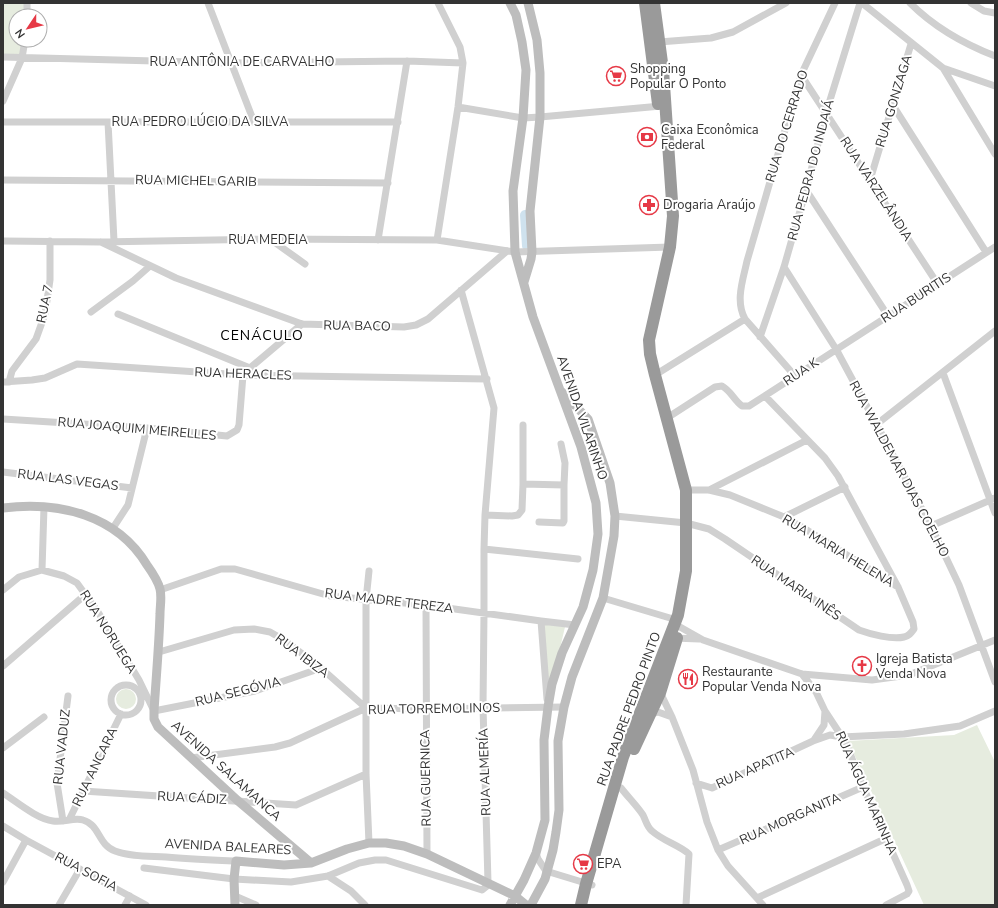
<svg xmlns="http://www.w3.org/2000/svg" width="998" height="908" viewBox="0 0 998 908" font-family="'Nunito Sans',sans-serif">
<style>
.green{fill:#e6ecdf}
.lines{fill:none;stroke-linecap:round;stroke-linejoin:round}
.river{stroke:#cfe2ee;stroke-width:10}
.street{stroke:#d0d0d0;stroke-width:7}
.secondary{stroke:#bdbdbd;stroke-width:9}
.highway{stroke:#9a9a9a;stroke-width:12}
.labels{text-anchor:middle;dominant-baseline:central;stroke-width:4;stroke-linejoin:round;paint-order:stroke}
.street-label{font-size:13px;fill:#333;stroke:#fff}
.poi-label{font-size:13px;fill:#333;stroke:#fff;text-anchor:start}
.neighbourhood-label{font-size:14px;letter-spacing:1px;fill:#000;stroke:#fff}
</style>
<rect width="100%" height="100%" fill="#fff"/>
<!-- green -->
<path class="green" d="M3 3H25L24 16H16V40H23L22 55 3 54Z
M542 623 565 627 548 699Z
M116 699a10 10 0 1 1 20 0a10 10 0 1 1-20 0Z
M977 725 995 762V905H924L848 741 954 735Z"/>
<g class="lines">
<!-- river -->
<path class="river" d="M525 215 527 246"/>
<!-- street -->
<path class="street" d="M208 3 254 122
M862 3 943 68 995 86
M910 3C934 27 964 44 995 56
M971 3 984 11 995 13
M27 16V3
M659 42 711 38 733 32 786 3
M3 57 231 63 407 61 463 63
M943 68 995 154
M801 75 937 283
M3 101 22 58 25 40
M892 104 986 252
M458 107 523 118 540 117 661 106
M3 122H398
M108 122 114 241
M3 180 388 183
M870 180 911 44
M806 190 888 316
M270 239 305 264
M378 240 407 61
M437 240 458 107 463 63 460 47 438 3
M3 241 100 242 270 239 437 240 515 252 670 247
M101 242 176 278 302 324 404 327 416 325 428 319 507 251
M784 267 836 349 931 526 959 585 995 682
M91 312 133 281 150 266
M118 314 250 368
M760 337 784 267 806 190 826 113 860 3
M250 368 302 324
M943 373 995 513
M655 375 745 319
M795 376 745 319C735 301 743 280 747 261L801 75 835 3
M3 382 32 380 45 378 77 364 243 375 487 379
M9 382 12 371 36 339 45 314 50 280V241
M667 418 715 387 722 386C731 391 734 400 742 406H749L995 247
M3 419 147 428 227 436 237 430 239 425 243 375
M877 424 995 331
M561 444 565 463 564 485
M3 472 132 488
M523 484 564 485V521L563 523 539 522
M686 490H709L730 495 784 517 802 527 898 587
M709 490 807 440
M485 515 512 516 518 515 522 510 523 484V425
M615 516 686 523 709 529 725 539 859 630C870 634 892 640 904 637 909 636 911 633 914 629L913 622 898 587 838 476 825 458 765 396
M784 517 845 487
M931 526 995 498
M113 528 128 505 147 428
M484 549 578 559
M42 570 44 507
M369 571 366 600V774L369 843
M3 590 19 577 42 570 64 576 77 583 98 612 139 680 154 711
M160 590 221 569H235L330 596 426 605 541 621 575 625
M603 598 670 618 680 627 703 640 802 674 872 680 909 675 995 640
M426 605 427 854
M541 621 547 699
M674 638 699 639
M159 652 234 630 254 629 270 632 284 640 321 668 366 708
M3 666 86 594
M802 674 816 692 825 711 846 743 863 787 907 885 909 891 907 894 886 905
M111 700a15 15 0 1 1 30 0a15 15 0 1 1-30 0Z
M660 692 672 717 693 770 707 822 718 850 728 866 763 905
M154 711 255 691 321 668
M650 714 658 712 672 717
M814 740 824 725 825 711
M3 748 44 717
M191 758 275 747 290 743 366 708 426 709 564 707
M696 783 712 788 813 741 830 735 842 737 904 734 960 726 995 711
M621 788C628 797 637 806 643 815 646 821 647 827 652 831 663 841 679 845 689 854L686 905
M83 791 296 805 366 774
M3 793C17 802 37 819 53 821 63 823 74 817 83 820 100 825 98 845 115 851 131 857 149 856 166 857 189 859 213 860 236 861
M69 820 121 714
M63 821 57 783 68 696
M3 826 26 840 146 905
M718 850 863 787
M536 853 538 859 546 871 592 885
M144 868 234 879 291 882 328 876 359 863 375 860H386L482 890 487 886 488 882 483 707 484 613V549L485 515 494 408 461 290
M328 876 351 891 365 905
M3 882 26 840
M235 896 256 905
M757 898 887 838
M59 905 80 869
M125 905 130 896"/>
<!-- secondary -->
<path class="secondary" d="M510 3 516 15 522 42 526 70 523 118 513 191 515 252 533 317 581 447 596 503 598 534 593 570 583 607 562 653 552 684 548 707 544 740 545 820 536 853 524 880 510 905
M524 282 531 259 532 252 530 211 540 117V73L537 40 528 3
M3 508C59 501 117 515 147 565 152 572 158 581 160 589 162 597 160 606 160 614 159 646 156 679 154 711V719L158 727 237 800 311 863
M235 905 234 879 236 861 284 865 311 863 347 849 369 843H386L404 846 427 854 515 896 526 905
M531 905 545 879 553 850 556 832 559 810 558 741 564 707 572 677 603 598 614 536 615 516 610 483 588 419 562 392"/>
<!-- highway -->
<path class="highway" d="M645 3 658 104
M634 749 660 693 677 638
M581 905 586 884 623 757 678 615 686 571V490L655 375 650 354 649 340 670 247 673 216 663 70 654 3"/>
</g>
<!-- icons -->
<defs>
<symbol id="supermarket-ring" viewBox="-11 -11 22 22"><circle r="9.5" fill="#fff" stroke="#e63946" stroke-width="1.5"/><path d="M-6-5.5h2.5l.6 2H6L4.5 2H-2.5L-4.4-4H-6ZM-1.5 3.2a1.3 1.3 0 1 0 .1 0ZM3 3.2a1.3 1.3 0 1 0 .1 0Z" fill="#e63946"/></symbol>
<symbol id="bank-ring" viewBox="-11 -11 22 22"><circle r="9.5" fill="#fff" stroke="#e63946" stroke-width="1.5"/><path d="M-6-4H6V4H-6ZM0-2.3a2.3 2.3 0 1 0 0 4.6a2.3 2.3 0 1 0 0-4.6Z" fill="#e63946"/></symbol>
<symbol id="pharmacy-ring" viewBox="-11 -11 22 22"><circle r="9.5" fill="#fff" stroke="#e63946" stroke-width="1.5"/><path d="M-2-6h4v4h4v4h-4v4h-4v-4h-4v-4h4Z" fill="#e63946"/></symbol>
<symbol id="church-ring" viewBox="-11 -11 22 22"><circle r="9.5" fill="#fff" stroke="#e63946" stroke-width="1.5"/><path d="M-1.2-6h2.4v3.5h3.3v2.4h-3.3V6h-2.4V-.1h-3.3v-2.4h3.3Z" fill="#e63946"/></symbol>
<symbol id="restaurant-ring" viewBox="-11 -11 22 22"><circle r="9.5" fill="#fff" stroke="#e63946" stroke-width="1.5"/><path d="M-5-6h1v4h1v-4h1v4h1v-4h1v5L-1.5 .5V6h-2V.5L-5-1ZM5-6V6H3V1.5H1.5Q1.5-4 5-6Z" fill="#e63946"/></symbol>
</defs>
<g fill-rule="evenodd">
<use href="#supermarket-ring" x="605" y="65" width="22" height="22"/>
<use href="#bank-ring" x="636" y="126" width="22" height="22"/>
<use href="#pharmacy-ring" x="638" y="194" width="22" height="22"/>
<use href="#church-ring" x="851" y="655" width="22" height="22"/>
<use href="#restaurant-ring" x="677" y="668" width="22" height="22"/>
<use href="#supermarket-ring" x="572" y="853" width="22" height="22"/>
</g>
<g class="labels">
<!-- street labels -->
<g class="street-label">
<text x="242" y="62">RUA ANTÔNIA DE CARVALHO</text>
<text transform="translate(894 101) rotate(-73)">RUA GONZAGA</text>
<text x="200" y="122">RUA PEDRO LÚCIO DA SILVA</text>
<text transform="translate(787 126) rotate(-73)">RUA DO CERRADO</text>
<text transform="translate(811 170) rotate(-75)">RUA PEDRA DO INDAIÁ</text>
<text transform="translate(196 181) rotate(1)">RUA MICHEL GARIB</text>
<text transform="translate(876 189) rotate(57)">RUA VARZELÂNDIA</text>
<text x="268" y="240">RUA MEDEIA</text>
<text transform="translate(916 298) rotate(-33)">RUA BURITIS</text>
<text transform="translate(45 304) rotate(-78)">RUA 7</text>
<text transform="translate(357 326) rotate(1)">RUA BACO</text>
<text transform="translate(801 372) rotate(-34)">RUA K</text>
<text transform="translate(243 374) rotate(2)">RUA HERACLES</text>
<text transform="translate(582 418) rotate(71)">AVENIDA VILARINHO</text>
<text transform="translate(137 429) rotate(5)">RUA JOAQUIM MEIRELLES</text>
<text transform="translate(899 469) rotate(62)">RUA WALDEMAR DIAS COELHO</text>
<text transform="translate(68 480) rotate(7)">RUA LAS VEGAS</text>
<text transform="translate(838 551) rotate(31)">RUA MARIA HELENA</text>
<text transform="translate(796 588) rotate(34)">RUA MARIA INÊS</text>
<text transform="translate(389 601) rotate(7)">RUA MADRE TEREZA</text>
<text transform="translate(108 632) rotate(58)">RUA NORUEGA</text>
<text transform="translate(302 656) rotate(37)">RUA IBIZA</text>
<text transform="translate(238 692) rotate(-14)">RUA SEGÓVIA</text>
<text transform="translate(434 709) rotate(-1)">RUA TORREMOLINOS</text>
<text transform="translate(629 709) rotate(-70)">RUA PADRE PEDRO PINTO</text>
<text transform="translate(62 747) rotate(-84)">RUA VADUZ</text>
<text transform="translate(95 767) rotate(-64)">RUA ANCARA</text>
<text transform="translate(755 768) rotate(-24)">RUA APATITA</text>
<text transform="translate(226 771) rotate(42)">AVENIDA SALAMANCA</text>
<text transform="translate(485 772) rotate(-92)">RUA ALMERÍA</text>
<text transform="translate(426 778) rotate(-91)">RUA GUERNICA</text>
<text transform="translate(866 793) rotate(66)">RUA ÁGUA MARINHA</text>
<text transform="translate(192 798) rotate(3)">RUA CÁDIZ</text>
<text transform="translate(790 819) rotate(-24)">RUA MORGANITA</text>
<text transform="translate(228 847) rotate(3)">AVENIDA BALEARES</text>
<text transform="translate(86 872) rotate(28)">RUA SOFIA</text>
</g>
<!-- poi labels -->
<g class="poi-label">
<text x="630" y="69">Shopping<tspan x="630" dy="15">Popular O Ponto</tspan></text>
<text x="661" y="130">Caixa Econômica<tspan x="661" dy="15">Federal</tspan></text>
<text x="663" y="205">Drogaria Araújo</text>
<text x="876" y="659">Igreja Batista<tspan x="876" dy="15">Venda Nova</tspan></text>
<text x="702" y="672">Restaurante<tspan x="702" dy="15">Popular Venda Nova</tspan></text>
<text x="597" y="864">EPA</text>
</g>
<!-- neighbourhood labels -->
<g class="neighbourhood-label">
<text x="262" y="335">CENÁCULO</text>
</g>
</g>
<!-- border -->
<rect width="998" height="908" fill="none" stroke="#333333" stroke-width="8"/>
<!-- north arrow -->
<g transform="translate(28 28) rotate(235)"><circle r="19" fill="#ffffff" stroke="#adadad"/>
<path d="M0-3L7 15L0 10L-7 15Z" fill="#e63946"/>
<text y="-6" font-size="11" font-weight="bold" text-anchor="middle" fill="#333333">N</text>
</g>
</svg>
